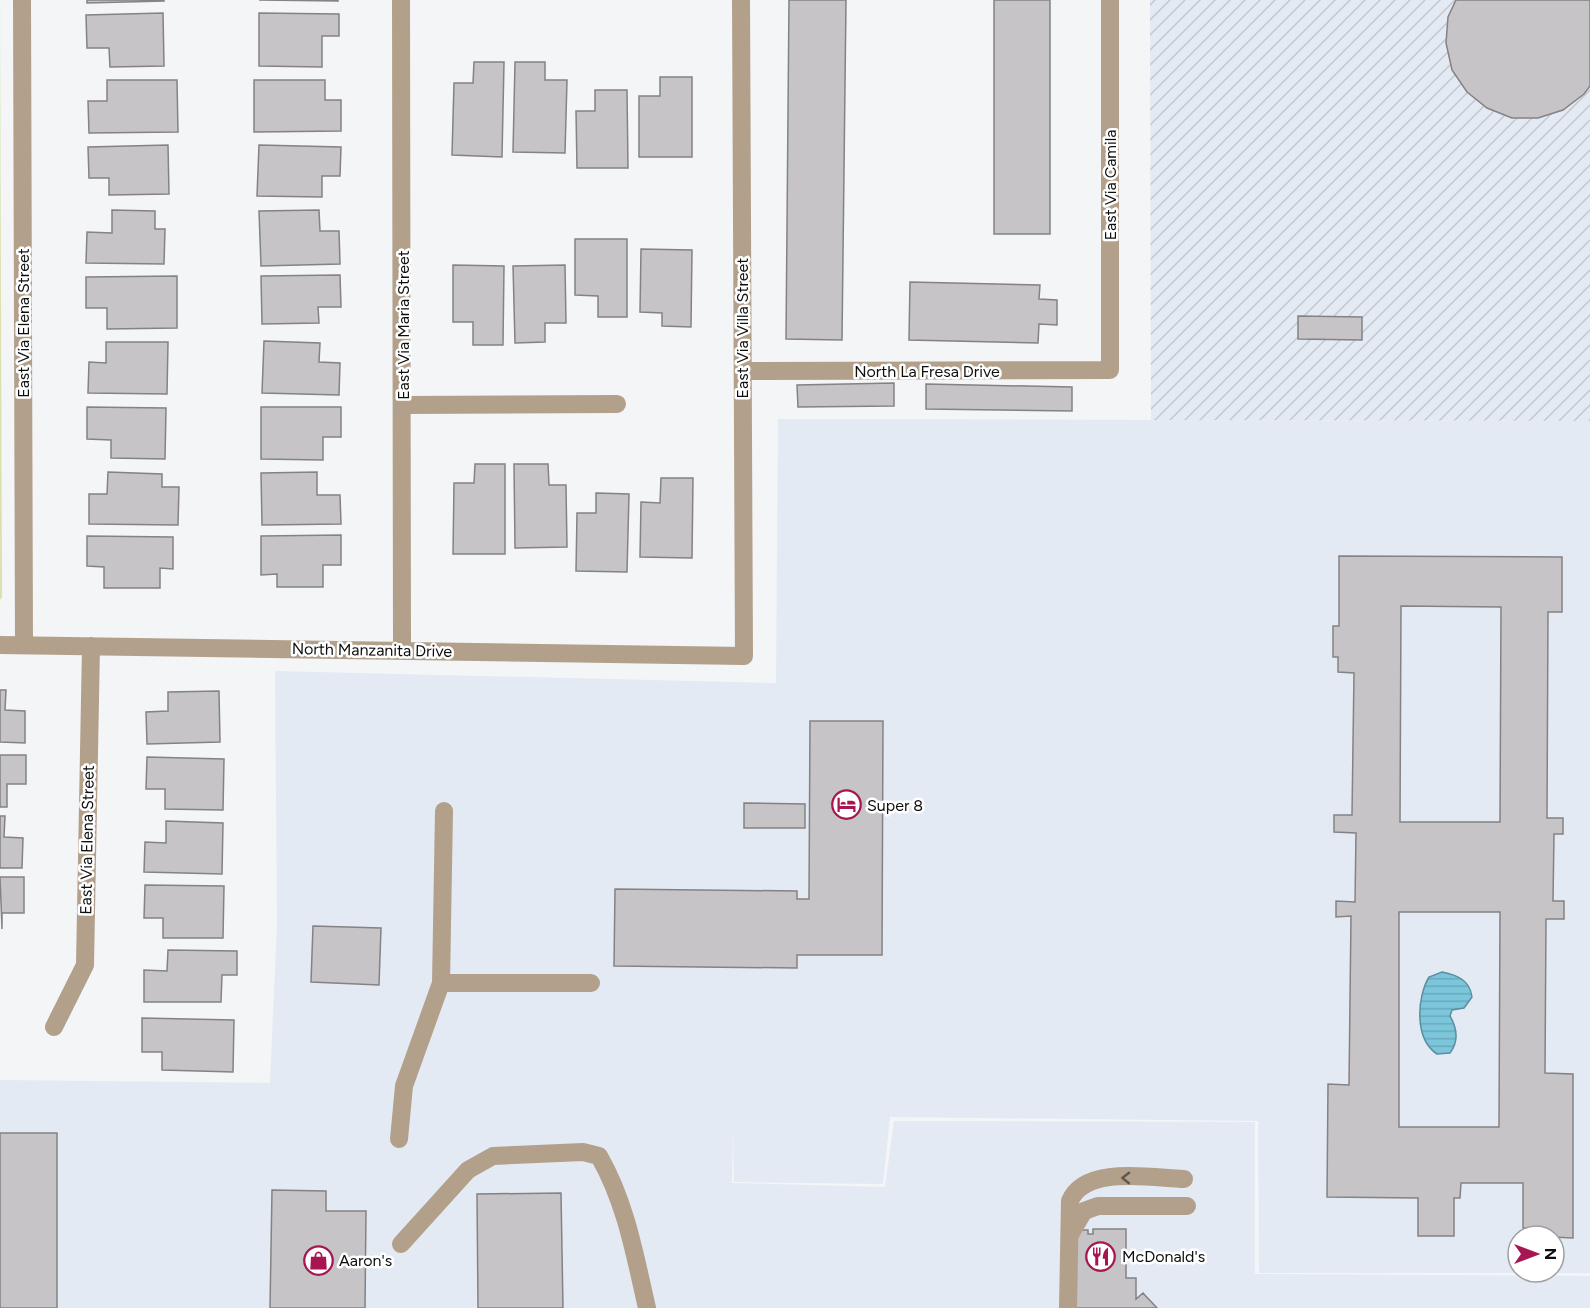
<svg xmlns="http://www.w3.org/2000/svg" width="1590" height="1308" viewBox="0 0 1590 1308" font-family="Figtree,sans-serif">
<style>
.built{fill:#e4eaf3;fill-rule:evenodd}
.industrial{fill:url(#industrial-furrows)}
.green{fill:#dbe1ae}
.water{fill:url(#water-rules);stroke:#5a8f9e;stroke-width:1.5}
.building{fill:#c6c4c6;stroke:#848284;stroke-width:1.5;fill-rule:evenodd}
.lines{fill:none;stroke-linecap:round;stroke-linejoin:round}
.minor{stroke:#b2a08b;stroke-width:18}
.oneway{stroke:#60574c}
.labels{text-anchor:middle;dominant-baseline:central;stroke-width:5;stroke-linejoin:round;paint-order:stroke}
.street-label{font-size:16px;fill:#0d0e0e;stroke:#fff}
.poi-label{font-size:16px;fill:#0d0e0e;stroke:#fff;text-anchor:start}
</style>
<defs>
<pattern id="industrial-furrows" width="10" height="10" patternUnits="userSpaceOnUse" patternTransform="scale(1.5)"><rect width="10" height="10" fill="#e4eaf3"/><path d="M-1 1l2-2M0 10L10 0M9 11l2-2" fill="none" stroke="#c2c8cf"/></pattern>
<pattern id="water-rules" width="6" height="5" patternUnits="userSpaceOnUse" patternTransform="scale(1.5)"><rect width="6" height="5" fill="#7bc6db"/><path d="M0 2.5h6" fill="none" stroke="#69a9bb"/></pattern>
</defs>
<rect width="100%" height="100%" fill="#f3f5f7"/>
<!-- built -->
<path class="built" d="M778 419 1590 421V1273H1259L1258 1121 890 1117 883 1184 734 1182 733 1130 732 1183 885 1187 894 1121 1255 1122V1274L1590 1276V1308H0V1080L270 1083 277 925 275 671 776 683ZM1518 1236H1554V1272H1518Z"/>
<!-- industrial -->
<path class="industrial" d="M1150 0H1590V421L1151 420Z"/>
<!-- green -->
<path class="green" d="M0 0 2 597 0 600Z"/>
<!-- water -->
<path class="water" d="M1442 972C1457 975 1470 980 1472 997L1464 1008 1452 1010 1450 1016C1457 1028 1459 1041 1450 1053L1437 1054C1414 1039 1417 997 1429 977Z"/>
<!-- building -->
<path class="building" d="M87 0H164V1L87 3Z
M259 0H338V1Z
M789 0H846L842 340 786 339Z
M994 0H1050V234H994Z
M1456 0H1590V86L1584 94 1563 110 1538 118H1512L1487 108 1467 92 1452 70 1446 43 1448 17Z
M163 13 164 66 110 67 109 48H87L86 15Z
M259 13 339 14V36H322V67L259 66Z
M474 62H504L502 157 452 155 454 83H473Z
M515 62H545V80H567L565 153 513 152Z
M660 77H692V157H639V96H660Z
M107 80H177L178 132 89 133 88 101H107Z
M254 80H325V100H341V131L254 132Z
M595 90H627L628 168H577L576 111H595Z
M168 145 169 194 109 195V178H89L88 147Z
M259 145 341 147 340 176H322V197L257 196Z
M112 210 155 211V229H165L164 264 86 263 87 232 112 233Z
M319 210 320 231H339L340 264 261 266 259 211Z
M575 239H627V317H598V296L575 295Z
M641 249 692 250 691 327 662 326V313L640 312Z
M453 265 504 266 503 345H473V322H453Z
M565 265 566 323H545V342L515 343 513 266Z
M340 275 341 307H318L319 323 262 324 261 276Z
M177 276V328L107 329V308H86V277Z
M910 282 1040 285 1039 299 1057 300V325L1039 324 1038 343 909 340Z
M1298 316 1362 317V340L1298 339Z
M264 341 320 343 319 362 340 363 339 395 262 393Z
M106 342H168L167 394 88 393 89 362 106 363Z
M894 383V406L798 407 797 385Z
M926 384 1072 387V411L926 409Z
M87 407 166 408 165 459 111 458V440L87 439Z
M261 407H341V437H323V460L261 459Z
M475 464H505V554H453L454 483H474Z
M514 464H548L549 485H566L567 547 515 548Z
M108 472 162 474V487H179L178 525 89 524V494H107Z
M317 472V495H340L341 524 262 525 261 473Z
M661 478H693L692 558 640 557 641 502 660 503Z
M596 493 629 494 627 572 576 571 577 513H596Z
M341 535V565H323V587H277V574L261 575V536Z
M87 536 173 537V569L160 568V588H104V567L87 566Z
M1339 556 1562 557V612H1548L1547 818H1563V834H1554L1553 901H1564V919H1546L1545 1073 1573 1074V1238L1532 1236V1228H1523V1183H1461L1460 1198H1454V1236H1418V1198L1327 1197 1328 1084 1349 1085 1351 916 1336 917V901L1355 902 1356 833 1334 832V815H1352L1354 673 1338 672V657H1333V626H1339ZM1401 606 1501 607 1500 822H1400ZM1399 912H1500L1499 1127H1399Z
M0 690H6L5 710 25 711V743L0 742Z
M219 691 220 742 147 744 146 712 168 711V692Z
M810 721H883L882 955H797V968L614 966 615 889 797 891V899H809Z
M0 755H26V784H7V807H0Z
M147 757 224 759 223 810 165 809V789H146Z
M744 803 805 804V828H744Z
M0 816H5L4 837 23 838 22 868H0Z
M166 821 223 823 222 874 144 872 145 842 166 843Z
M0 877H24V913H2V929Z
M145 885 224 886 223 938H163V918H144Z
M313 926 381 928 379 985 311 982Z
M168 950 237 951V975H222L221 1002H144V970L167 971Z
M142 1018 234 1020 233 1072 162 1070V1052H142Z
M0 1133H57V1308H0Z
M272 1190 326 1191V1211H366L365 1308H270Z
M561 1193 563 1308H478L477 1194Z
M1093 1229H1126V1278H1136V1299L1143 1293 1157 1308H1075L1076 1234 1080 1230H1088V1234H1093Z"/>
<g class="lines">
<!-- minor -->
<path class="minor" d="M22 0 24 645
M401 0 402 650
M743 371 1110 370V0
M403 405 617 404
M0 645 744 656 741 0
M441 983 444 811
M54 1027 85 965 91 646
M399 1139 404 1086 441 983H591
M1071 1233 1084 1211 1098 1206H1187
M401 1244 468 1170 493 1156 583 1152 599 1156C626 1203 635 1256 647 1308
M1068 1308 1070 1201C1085 1165 1152 1178 1184 1179"/>
</g>
<!-- one-way arrows -->
<defs><path id="oneway-chevron" d="M-2-3.5L2.5 0L-2 3.5" fill="none" stroke-width="1.6" stroke-linecap="round" stroke-linejoin="round" transform="scale(1.5)"/></defs>
<use class="oneway" href="#oneway-chevron" transform="translate(1126 1178) rotate(-179)"/>
<!-- icons -->
<defs>
<symbol id="hotel-ring" viewBox="-11 -11 22 22"><circle r="9.5" fill="#fff" stroke="#a71653" stroke-width="1.5"/><path d="M-6-4.5h1.5V1H6V5H4.5V3h-9V5H-6ZM-4 0a1.8 1.8 0 1 1 3.6 0ZM.5 0V-2.5h3Q6-2.5 6 0Z" fill="#a71653"/></symbol>
<symbol id="restaurant-ring" viewBox="-11 -11 22 22"><circle r="9.5" fill="#fff" stroke="#a71653" stroke-width="1.5"/><path d="M-5-6h1v4h1v-4h1v4h1v-4h1v5L-1.5 .5V6h-2V.5L-5-1ZM5-6V6H3V1.5H1.5Q1.5-4 5-6Z" fill="#a71653"/></symbol>
<symbol id="shop-ring" viewBox="-11 -11 22 22"><circle r="9.5" fill="#fff" stroke="#a71653" stroke-width="1.5"/><path d="M-5-2.5h2.3a2.7 3.5 0 0 1 5.4 0H5L5.5 6h-11ZM-1.5-2.5h3a1.5 2.3 0 0 0-3 0Z" fill="#a71653"/></symbol>
</defs>
<g fill-rule="evenodd">
<use href="#hotel-ring" x="830" y="788" width="33" height="33"/>
<use href="#restaurant-ring" x="1084" y="1240" width="33" height="33"/>
<use href="#shop-ring" x="302" y="1244" width="33" height="33"/>
</g>
<g class="labels">
<!-- street labels -->
<g class="street-label">
<text transform="translate(1110 185) rotate(-90)">East Via Camila</text>
<text transform="translate(23 323) rotate(-90)">East Via Elena Street</text>
<text transform="translate(403 325) rotate(-90)">East Via Maria Street</text>
<text transform="translate(742 328) rotate(-90)">East Via Villa Street</text>
<text x="927" y="371">North La Fresa Drive</text>
<text transform="translate(372 650) rotate(1)">North Manzanita Drive</text>
<text transform="translate(87 840) rotate(-89)">East Via Elena Street</text>
</g>
<!-- poi labels -->
<g class="poi-label">
<text x="867" y="805">Super 8</text>
<text x="1122" y="1256">McDonald's</text>
<text x="339" y="1260">Aaron's</text>
</g>
</g>
<!-- north arrow -->
<g transform="translate(1536 1254) rotate(90)"><circle r="28" fill="#ffffff" stroke="#9e9f9f" stroke-width="1.5"/>
<path d="M0-4.5L10 22L0 15L-10 22Z" fill="#a71653"/>
<text y="-9" font-size="16" font-weight="bold" text-anchor="middle" fill="#0d0e0e">N</text>
</g>
</svg>
